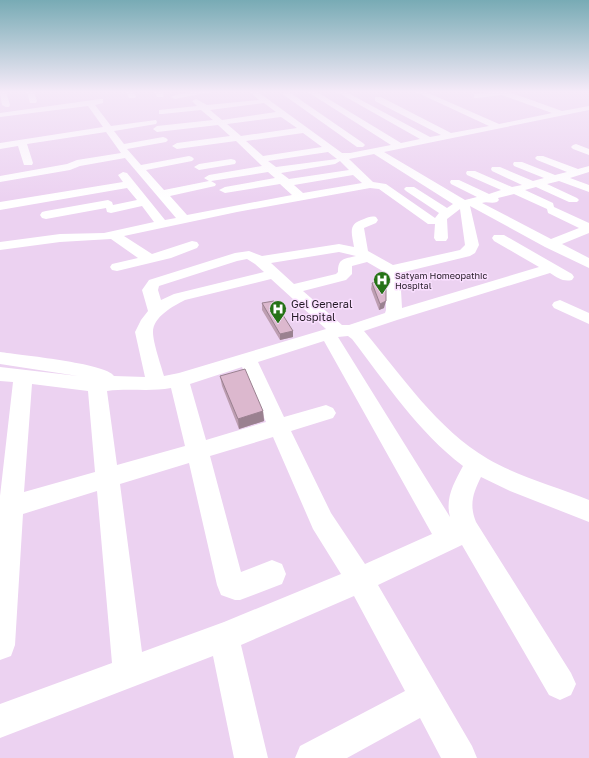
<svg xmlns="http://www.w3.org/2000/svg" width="589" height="758" viewBox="0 0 589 758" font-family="'Golos Text',sans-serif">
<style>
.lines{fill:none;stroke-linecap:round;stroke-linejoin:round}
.minor{fill:#fff;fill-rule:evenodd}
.wall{fill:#bd9eb1}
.shaded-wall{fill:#9a8190}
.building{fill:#dcb8ce;stroke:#9a8190}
.labels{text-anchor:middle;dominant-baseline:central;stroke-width:3;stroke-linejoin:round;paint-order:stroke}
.far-poi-label{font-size:9px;fill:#251c27;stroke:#fadfff;text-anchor:start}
.poi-label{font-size:11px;fill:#251c27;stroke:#fadfff;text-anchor:start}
</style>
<rect width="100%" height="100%" fill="#ecd2f1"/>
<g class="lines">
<!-- minor -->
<path class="minor" d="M0 92H6L10 105 9 107H6L2 105Z
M27 92H34L37 101 36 103H30Z
M126 92H133L136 96 135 98H129Z
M154 92H162L164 95 163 97H157Z
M191 92H211L175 99 171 97 175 95Z
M250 92H258L342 153H350L391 145 308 92H317L401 143 420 139 337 92H346L430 137 441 135 375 101V97H381L451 133 489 126 416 92H426L499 124 552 113 502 95 477 98H474V94L488 92H509L562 111 589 106V110L384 152 465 200 477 197 451 184 450 182 451 180H459L489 194 501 190 467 175 466 173 467 171H475L512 187 522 185 492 171 491 169 492 167H500L533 181 544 178 514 166 513 164 514 162H522L555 175 567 172 537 160 535 158 537 156H543L578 169 589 166V172L570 178 589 185V192L559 181 547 184 577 198 579 200 577 202H569L536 187 525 190 553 203 554 207 589 223V233L562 244 589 258V268L545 247 470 206 479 245 475 253 470 256 400 273 402 308 539 267 494 241 492 238 494 235H504L572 274 574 277 572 280C563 282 558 278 550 273L397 320 364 331C402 376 437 429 488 459 519 477 555 486 589 500V522L510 491 481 477C473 493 469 505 476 522L571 673 576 684 571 695 560 700 549 695 462 545 378 585 472 746 477 758H441L420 718 347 758H295L300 746 405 691 354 596 241 645 268 758H234L213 656 0 738V704L112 663 97 491 23 514 15 645 11 656 0 660V496L13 382 0 381V367L78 376 0 364V352C19 355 106 363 114 376L145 377 135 332 141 320 148 311 142 290 149 280 235 253 249 251 262 256 339 244 354 247C352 233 347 224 364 219 368 217 372 216 376 217L378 220 376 223 364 228 368 251 393 265 460 250 465 245 460 209 447 219 448 238 446 241H436L434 238 435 224H428L379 189 370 188 237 212 124 236 152 254 192 241 197 242 199 245 197 248 171 258 117 271 112 270 110 267 112 264 138 258 111 239 60 242 0 250V242L60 234 104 233 154 222 142 206 111 213 107 212 106 208 46 219 42 218 40 215 42 212 46 211 108 200 112 202 113 205 137 200 127 188 0 210V202L123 182 118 175 123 172 127 173 165 220 176 218 125 158 80 166 70 170 0 182V176L67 164 77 160 121 153 106 132 27 144 33 163 32 165H24L18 146 0 149V143L103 127 88 106 0 117V113L100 99H103V103L95 105 111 126 156 120 157 122 156 124 114 131 124 144 163 137 166 138 168 140 166 142 127 149 141 165 189 156 192 157 194 159 192 161 146 170 164 190 209 181 204 178 209 175 262 166 236 141 177 149 172 146 177 143 230 136 218 125 157 132 153 129 157 126 213 120 201 110 162 114H159V110L197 106 192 101 196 99 207 105 259 100ZM264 103 276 112 222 120 210 110ZM281 117 297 128 241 136 227 124ZM303 133 322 147 263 156 246 141ZM328 152 337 159 276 167 268 161ZM374 154 453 204 447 208 414 187H406L404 189 406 191 439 213 435 218 386 184 373 182 349 159ZM340 161 349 170 289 179 281 173 335 164ZM268 172 275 178 225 187 219 190 225 193 280 184 292 195 187 215 170 196 215 186 216 184 211 181ZM353 175 362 183 303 193 294 185ZM514 194 547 209 548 213 579 228 551 239 482 203C487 201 491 204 497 202L499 200 498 198ZM339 252 356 256C344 259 338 258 338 272L336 274 294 284 271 263ZM247 259 255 264 264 272 174 294 161 300 158 290 159 286 237 261ZM367 262 386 273V310L385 313 349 325H342L303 291 346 280 352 274V266ZM271 279 326 329 179 373 164 376C161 365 153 343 153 332 153 317 173 306 185 300ZM348 336 352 339C386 383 418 432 463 466 454 483 445 498 450 517L338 337ZM324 341 432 534 365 564 331 513 291 431 333 418 336 413 333 408 326 405 284 417 258 362ZM242 367 266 422 206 440 190 384ZM32 384 88 391 95 472 24 492ZM171 388 185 446 117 465 107 391C129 388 150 392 171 388ZM273 437 313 529 341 574 224 622 142 652 120 484 189 463 217 585 221 595 235 600H240L282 584 286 574 282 564 272 560 241 572 210 456Z
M289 92 363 143 365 145 363 147H357L281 93Z
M576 144 589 149V155L573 149 571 147 573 145Z
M231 159 235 160 236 162 235 164 199 170 194 167 199 164Z
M560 300 589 313V324L554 308 552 305 554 302Z"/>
</g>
<!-- wall -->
<path class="wall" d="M372 283 384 308 379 310 371 289Z
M262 303 293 331V337L280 340 262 310Z
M220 376 263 411 264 421 239 429 222 386Z"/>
<!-- shaded-wall -->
<path class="shaded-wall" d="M386 301 384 308 379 310 380 304Z
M293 331V337L280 340V334Z
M263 411 264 421 239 429 238 419Z"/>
<!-- building -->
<path class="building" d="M386 279V301L380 304 372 283Z
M274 301 293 331 280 334 262 303Z
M245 369 263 411 238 419 220 376Z"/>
<!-- sky -->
<linearGradient id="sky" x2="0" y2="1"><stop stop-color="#78abb5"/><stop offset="0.46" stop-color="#f6ebf9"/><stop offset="1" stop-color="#f6ebf9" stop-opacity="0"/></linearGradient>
<rect width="589" height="199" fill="url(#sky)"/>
<!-- icons -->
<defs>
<symbol id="hospital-pin" viewBox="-11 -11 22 30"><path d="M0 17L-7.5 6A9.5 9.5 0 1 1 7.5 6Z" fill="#267217" stroke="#fadfff"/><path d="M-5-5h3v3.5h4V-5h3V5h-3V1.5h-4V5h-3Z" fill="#fff"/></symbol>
</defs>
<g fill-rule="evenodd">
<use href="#hospital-pin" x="372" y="270" width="20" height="27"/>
<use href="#hospital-pin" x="268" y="299" width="20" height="27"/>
</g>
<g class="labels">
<!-- far-poi labels -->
<g class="far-poi-label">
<text x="395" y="275">Satyam Homeopathic<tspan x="395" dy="10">Hospital</tspan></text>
</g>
<!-- poi labels -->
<g class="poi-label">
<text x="291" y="303">Gel General<tspan x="291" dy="13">Hospital</tspan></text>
</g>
</g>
</svg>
